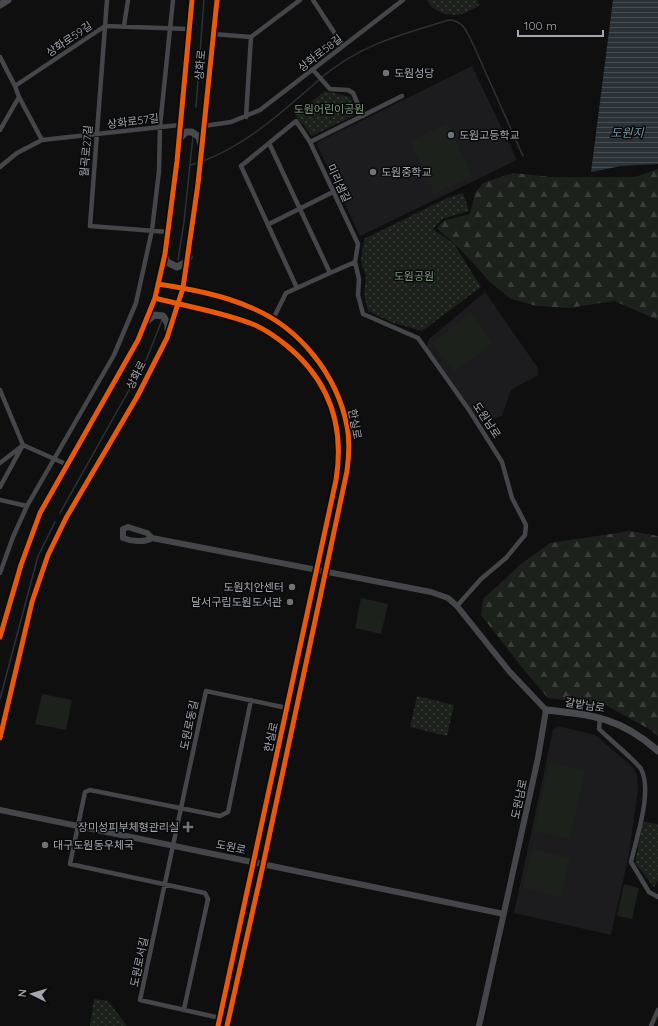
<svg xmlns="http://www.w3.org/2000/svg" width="658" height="1026" viewBox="0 0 658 1026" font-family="Quicksand,'Noto Sans KR',sans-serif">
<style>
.built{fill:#1c1c1e}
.forest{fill:url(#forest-firs)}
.park{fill:url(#park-dots)}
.garden{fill:#1c211c}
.water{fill:url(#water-rules)}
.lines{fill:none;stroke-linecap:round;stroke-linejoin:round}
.stream{stroke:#2b3237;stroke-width:1.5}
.minor{stroke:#454649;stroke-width:4.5}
.tertiary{stroke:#454649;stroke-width:6}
.secondary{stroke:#494a4d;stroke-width:7}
.cycleway-casing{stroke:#0a0a0b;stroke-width:8}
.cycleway{stroke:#e8590c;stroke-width:5}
.poi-dot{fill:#6f7277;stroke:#0a0a0b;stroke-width:1.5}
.labels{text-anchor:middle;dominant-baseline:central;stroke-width:3;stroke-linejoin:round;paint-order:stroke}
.street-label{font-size:11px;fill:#a2a7af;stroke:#0a0a0b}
.poi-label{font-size:11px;fill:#a2a7af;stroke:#0a0a0b;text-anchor:start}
.park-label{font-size:11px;fill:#7b987b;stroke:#0a0a0b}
.water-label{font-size:12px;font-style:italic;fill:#7c96a7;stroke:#0a0a0b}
</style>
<defs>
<pattern id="forest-firs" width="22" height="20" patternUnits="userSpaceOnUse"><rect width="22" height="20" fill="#1c211c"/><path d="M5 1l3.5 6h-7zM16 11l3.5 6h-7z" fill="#3a3e3a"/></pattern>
<pattern id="park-dots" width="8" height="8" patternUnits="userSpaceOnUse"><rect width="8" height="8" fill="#1c211c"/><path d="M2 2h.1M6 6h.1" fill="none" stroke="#3a3e3a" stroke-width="1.8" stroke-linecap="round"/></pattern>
<pattern id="water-rules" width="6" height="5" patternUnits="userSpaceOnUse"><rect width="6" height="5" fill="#2b3237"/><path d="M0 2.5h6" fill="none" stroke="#474d51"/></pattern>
</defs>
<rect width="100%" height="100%" fill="#0f0f10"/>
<!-- built -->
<path class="built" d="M472 66 517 160 360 236 316 143Z
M485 292 538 368V375L511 390 502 416 481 423 426 348 429 339Z
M558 726 595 735 633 767 637 775 638 790 629 854 611 935 514 913 553 730Z"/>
<!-- forest -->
<path class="forest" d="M658 169V320L614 301 569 308 537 306 511 299 490 282 460 249 437 228 443 221 470 214 475 193 483 183 513 173 551 177H635Z
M630 531 658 536V736L649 729 604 704 548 698 524 670 481 615 483 599 521 564 550 543Z"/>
<!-- park -->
<path class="park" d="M427 0H477L480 5C474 8 468 12 462 14 450 17 432 12 427 0Z
M325 91 350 97 355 109 353 116 312 136 295 115Z
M463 193 469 211 442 219 433 229 454 244 481 287 422 331 391 322 368 311 364 295 366 277 361 261 364 239 447 198Z
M417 696 454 705 447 736 410 727Z
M643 822 658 824V880L654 887 635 863Z
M94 999 108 1001 127 1026H90Z"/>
<!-- garden -->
<path class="garden" d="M448 123 472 176 434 194 410 141Z
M471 312 493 343 454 372 432 343Z
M361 598 388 604 381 634 355 628Z
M42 694 72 700 66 730 35 724Z
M549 762 585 770 570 839 534 831Z
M532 849 570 858 561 897 523 888Z
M624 884 639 888 632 919 617 916Z"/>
<!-- water -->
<path class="water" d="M613 0H658V164L621 166 591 172Z"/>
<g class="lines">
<!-- stream -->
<path class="stream" d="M322 77C362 44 400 35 449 20 463 21 466 30 472 42L523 156
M196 107 204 0
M203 161C247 145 284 110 319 80
M190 165 198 163
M178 260 184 222 193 136
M60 513 147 358 162 320
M0 699 38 556 55 522"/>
<!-- minor -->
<path class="minor" d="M107 0 90 226 168 232
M313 0 343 46
M124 26 128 0
M213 34 251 37 300 0
M0 57 15 86
M313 70 330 89 348 90 353 93 363 116
M19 97 42 140
M246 117 251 37
M204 126 231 122 260 110 403 0
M0 130 19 97 15 86 105 26 189 29
M310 142 402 96
M269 143 330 273 355 262 358 244 310 142 296 121 241 166 297 288 286 293 273 319
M0 167 17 153 42 140 179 125
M269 224 333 192
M355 262 359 279 358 295 363 314 418 338 469 410 502 462 512 498 526 525 525 535 506 558 481 579 457 606
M297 288 330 273
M0 390 23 445 68 465
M0 463 22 446
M0 487 23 445
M0 500 27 506
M0 573 13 537 27 506 114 355 136 303 152 230 159 171 160 126 173 0
M600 717 599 729C607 737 637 762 641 769 653 791 636 839 631 862L649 892 658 897
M184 1009 208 899 205 893 70 864 85 792 90 790 220 816 228 812 251 700
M220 1018 140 1000 206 691 287 708
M651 1026 658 1010"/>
<!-- tertiary -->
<path class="tertiary" d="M152 538 147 533 128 527 123 529V538C130 541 145 543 152 538L431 592 448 598 457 606 509 671 546 710 538 758 479 1026
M0 810 504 914"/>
<!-- secondary -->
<path class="secondary" d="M0 5 8 0
M179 139 186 132H192L199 137 201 144
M165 254 167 262 177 267 185 263 189 257
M158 284C190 289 223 295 252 308 300 328 337 375 347 426 350 441 349 456 347 471L263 865 227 1026
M155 298C188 307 223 312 255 325 266 330 276 337 286 345 329 380 345 425 336 480L218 1026
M147 321 154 315 163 316 168 324V330
M0 637 21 565 40 513 138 340 155 298 165 254 177 161 192 0
M546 710C594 715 621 718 658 751
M0 738 32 602 48 555 66 518 137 397 167 338 183 288 198 184 217 0"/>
<defs>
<path id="cycleway" d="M158 284C190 289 223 295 252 308 300 328 337 375 347 426 350 441 349 456 347 471L263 865 227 1026
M155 298C188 307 223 312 255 325 266 330 276 337 286 345 329 380 345 425 336 480L218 1026
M0 637 21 565 40 513 138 340 155 298 165 254 177 161 192 0
M0 738 32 602 48 555 66 518 137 397 167 338 183 288 198 184 217 0"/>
</defs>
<!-- cycleway casing -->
<use href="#cycleway" class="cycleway-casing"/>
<!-- cycleway -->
<use href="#cycleway" class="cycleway"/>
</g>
<!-- markers -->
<g class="poi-dot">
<circle cx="386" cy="73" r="4"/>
<circle cx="451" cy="135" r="4"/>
<circle cx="373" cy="172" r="4"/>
<circle cx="292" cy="587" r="4"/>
<circle cx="290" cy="602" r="4"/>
<path d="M186 821h4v4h4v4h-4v4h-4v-4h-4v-4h4z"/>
<circle cx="45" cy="845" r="4"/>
</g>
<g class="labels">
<!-- street labels -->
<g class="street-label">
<text transform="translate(69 39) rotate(-34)">상화로59길</text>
<text transform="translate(320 53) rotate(-38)">상화로58길</text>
<text transform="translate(200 65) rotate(-85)">상화로</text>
<text transform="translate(133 121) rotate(-7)">상화로57길</text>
<text transform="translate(86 151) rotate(-85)">월곡로27길</text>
<text transform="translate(339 183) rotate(65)">미리샘길</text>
<text transform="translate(136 375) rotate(-63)">상화로</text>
<text transform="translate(487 420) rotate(56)">도원남로</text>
<text transform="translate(355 424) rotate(79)">한실로</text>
<text transform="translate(585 705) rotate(9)">갈밭남로</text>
<text transform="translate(189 725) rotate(-78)">도원로동길</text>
<text transform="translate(271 737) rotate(-78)">한실로</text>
<text transform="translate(519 799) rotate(-78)">도원남로</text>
<text transform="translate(231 847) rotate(12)">도원로</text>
<text transform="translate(139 962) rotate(-78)">도원로서길</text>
</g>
<!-- poi labels -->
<g class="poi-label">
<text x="394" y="73">도원성당</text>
<text x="459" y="135">도원고등학교</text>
<text x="381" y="172">도원중학교</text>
<text x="284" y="587" text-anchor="end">도원치안센터</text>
<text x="282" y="602" text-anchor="end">달서구립도원도서관</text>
<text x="179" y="827" text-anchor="end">장미성피부체형관리실</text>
<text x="53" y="845">대구도원동우체국</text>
</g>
<!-- park labels -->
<g class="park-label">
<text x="329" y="109">도원어린이공원</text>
<text x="414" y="276">도원공원</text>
</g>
<!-- water labels -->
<g class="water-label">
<text x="627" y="132">도원지</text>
</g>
</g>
<!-- north arrow -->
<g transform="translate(32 994) rotate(275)" stroke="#0a0a0b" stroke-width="3" paint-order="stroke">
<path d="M0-3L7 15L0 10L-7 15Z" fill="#a2a7af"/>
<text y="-6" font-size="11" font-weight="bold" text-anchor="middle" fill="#a2a7af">N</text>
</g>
<!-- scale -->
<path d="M518 30v6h85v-6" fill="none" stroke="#a2a7af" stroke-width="2"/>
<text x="524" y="30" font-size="12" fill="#a2a7af" stroke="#0a0a0b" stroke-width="3" paint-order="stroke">100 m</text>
</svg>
